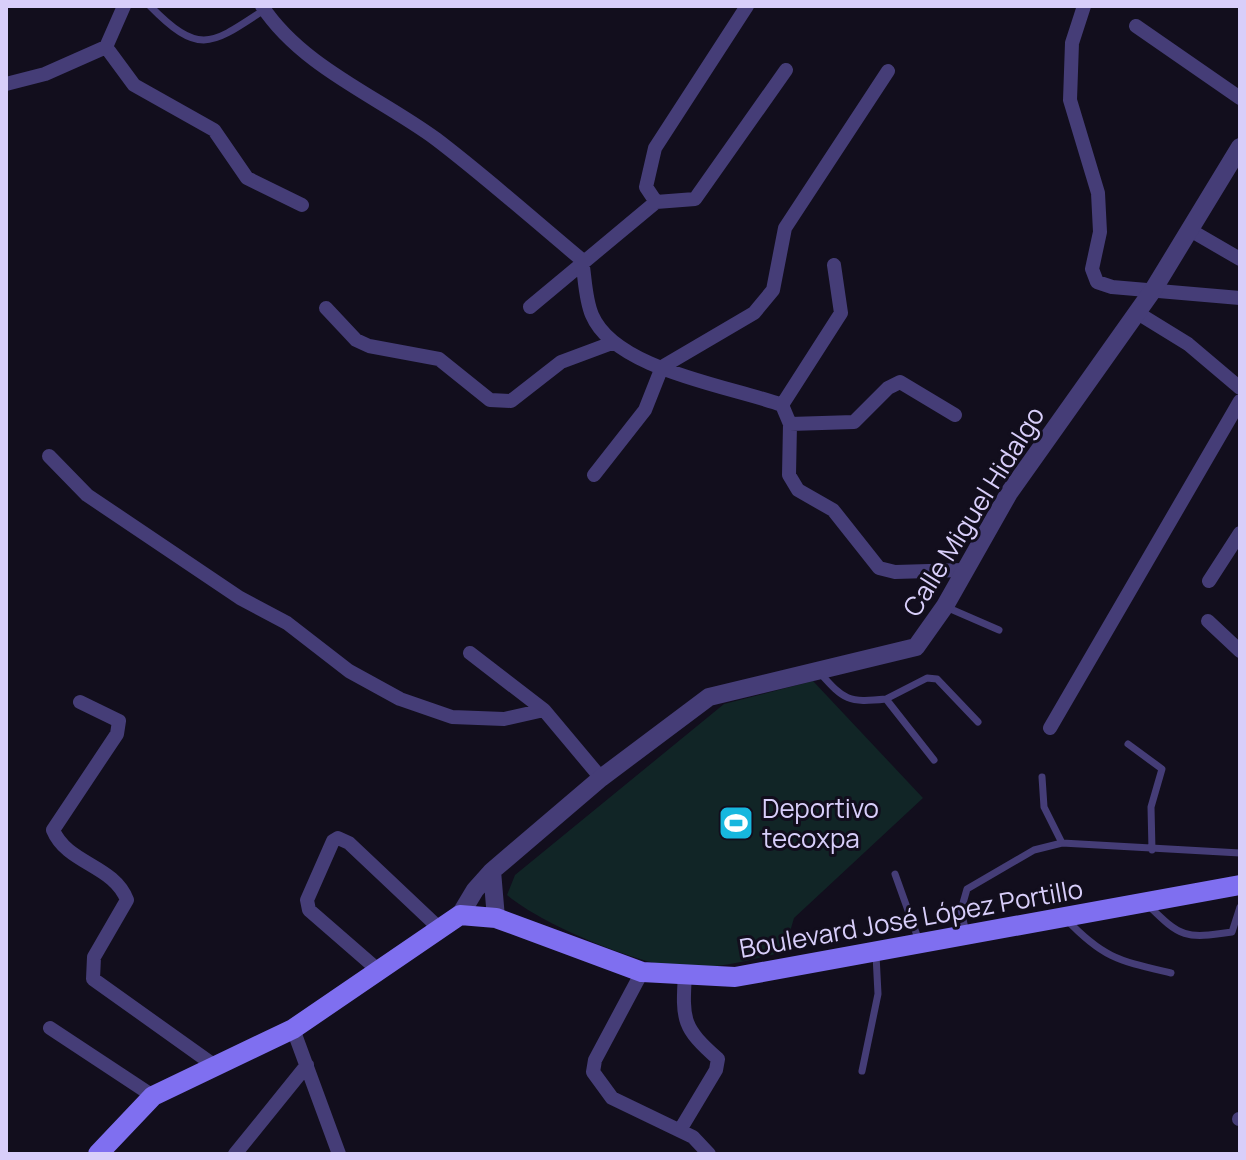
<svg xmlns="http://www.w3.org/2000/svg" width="1246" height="1160" viewBox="0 0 1246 1160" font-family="Manrope,sans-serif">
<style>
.green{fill:#112526}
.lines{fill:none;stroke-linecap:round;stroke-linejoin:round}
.service{stroke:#453d77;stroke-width:7}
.minor{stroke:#453d77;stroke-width:14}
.tertiary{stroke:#453d77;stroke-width:18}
.secondary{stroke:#7f6ff0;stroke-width:20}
.labels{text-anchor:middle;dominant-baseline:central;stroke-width:6;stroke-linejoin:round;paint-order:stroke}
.street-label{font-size:26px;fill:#d8cefa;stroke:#120e1d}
.poi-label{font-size:26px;fill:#d8cefa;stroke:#120e1d;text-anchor:start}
</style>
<rect width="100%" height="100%" fill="#120e1d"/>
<!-- green -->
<path class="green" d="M813 681 923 798 794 918 784 952C749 960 711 971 675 967 632 962 539 923 507 895L515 875 724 704Z"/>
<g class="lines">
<!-- service -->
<path class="service" d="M150 6C199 56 211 45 264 10
M946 607 999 630
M820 673C844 700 848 703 886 699
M1128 744 1162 769 1151 807 1152 850
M934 760 886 699 927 678 937 679 978 722
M1042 777 1044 807 1062 843
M895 874 919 941
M1147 904C1181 938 1185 939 1232 932L1240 907
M1066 919C1104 959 1120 961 1171 973
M966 933 961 910 967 889 1034 850 1062 843 1240 853
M862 1071 878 994 876 955"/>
<!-- minor -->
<path class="minor" d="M262 6C302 67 379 97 436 139 486 177 534 220 582 260 585 277 585 299 592 315 615 370 730 386 782 405L790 424 789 475 798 490 833 510 879 568 895 572 963 570
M1084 6 1072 43 1070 100 1098 193 1100 232 1092 269 1097 282 1112 287 1240 298
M1136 26 1240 98
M106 47 134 85 214 130 247 178 302 205
M6 84 45 74 106 47 124 6
M656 202 695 199 786 70
M1190 230 1240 259
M530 307 656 202 646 187 655 148 747 6
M326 308 356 340 369 346 439 359 490 400 511 401 561 362 612 343
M1136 312 1188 344 1240 388
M782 405 841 313 834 265
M790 424 854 422 888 388 900 382 955 415
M49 456 87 495 240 598 287 623 349 671 400 699 452 717 504 719 544 710 601 778
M594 475 645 410 662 367 754 313 773 290 785 228 888 71
M1209 581 1240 533
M1208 621 1240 651
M470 653 544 710
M80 702 119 721 117 734 53 830C67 864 114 865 127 900L94 957 93 979 215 1066
M1050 728 1240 401
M378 970 309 910 307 900 333 841 338 838 349 843 439 928
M642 972 595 1060 593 1072 612 1098 693 1137 709 1154
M50 1028 153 1096
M293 1029 339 1154
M1239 1119H1240
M680 1130 716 1070 718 1059C683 1028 682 1021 685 974
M235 1154 307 1065"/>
<!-- tertiary -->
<path class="tertiary" d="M492 871 496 918
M460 915 475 890 492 871 601 778 709 697 916 647 945 606 1009 493 1153 290 1240 147"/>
<!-- secondary -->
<path class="secondary" d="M98 1154 153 1096 293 1029 460 915 496 918 642 972 735 977 1240 885"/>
</g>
<!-- icons -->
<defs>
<symbol id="stadium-square" viewBox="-11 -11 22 22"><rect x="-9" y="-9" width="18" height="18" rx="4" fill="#17b7de" stroke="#120e1d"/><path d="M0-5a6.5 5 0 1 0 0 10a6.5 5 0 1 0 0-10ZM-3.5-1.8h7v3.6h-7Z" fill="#fff"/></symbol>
</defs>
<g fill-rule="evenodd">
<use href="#stadium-square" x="716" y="803" width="40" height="40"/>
</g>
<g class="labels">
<!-- street labels -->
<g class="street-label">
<text transform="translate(973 511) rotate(-58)">Calle Miguel Hidalgo</text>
<text transform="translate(911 918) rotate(-10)">Boulevard José López Portillo</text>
</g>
<!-- poi labels -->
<g class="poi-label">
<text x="762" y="808">Deportivo<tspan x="762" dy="30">tecoxpa</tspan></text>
</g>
</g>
<!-- border -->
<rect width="1246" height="1160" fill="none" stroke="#d8cefa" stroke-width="16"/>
</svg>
